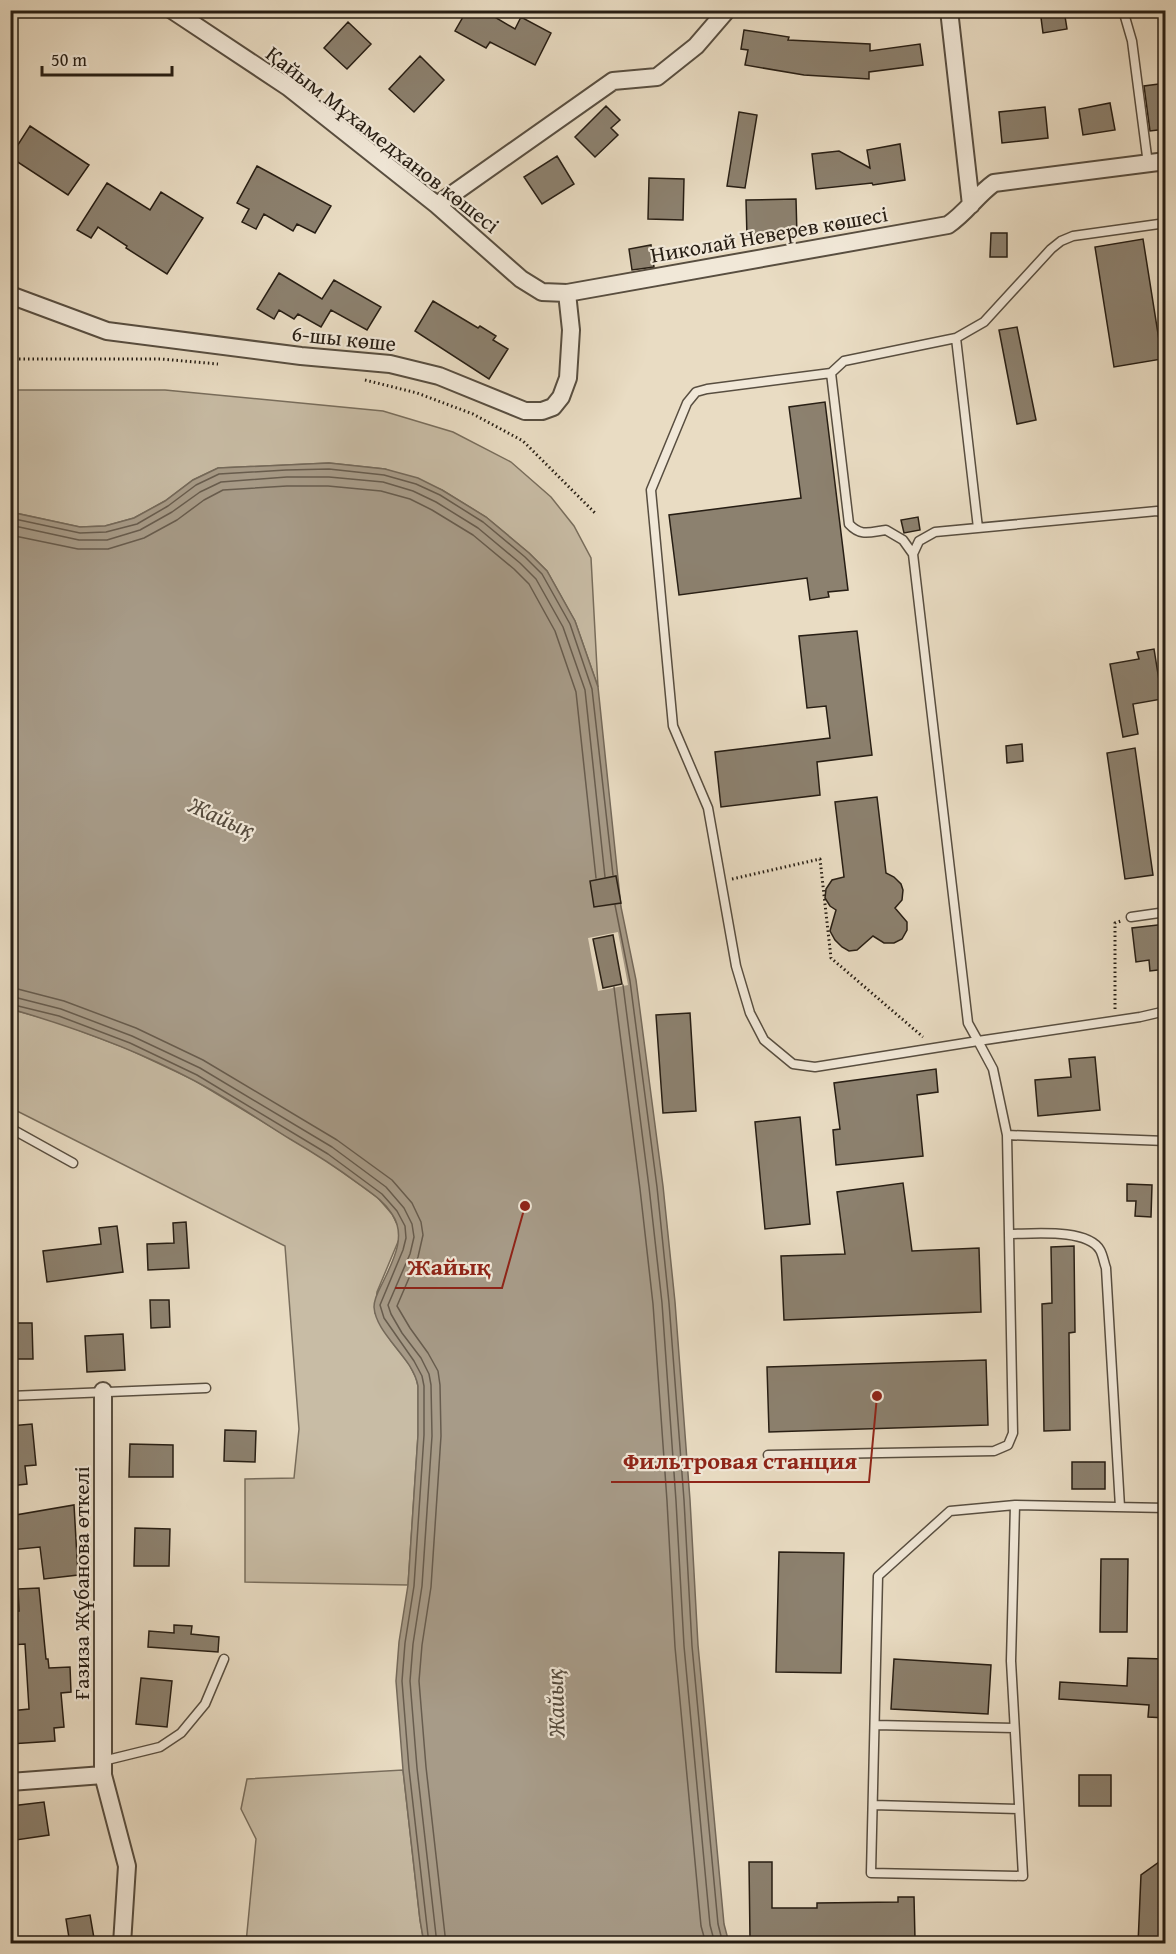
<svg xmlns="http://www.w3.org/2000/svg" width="1176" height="1954" viewBox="0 0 1176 1954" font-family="'Gentium Book Plus',serif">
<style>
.green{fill:#c8bca5;stroke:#786d5c;stroke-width:1.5}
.water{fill:#a79b88;stroke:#74695a;stroke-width:1.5}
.pier{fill:#e9dcc3}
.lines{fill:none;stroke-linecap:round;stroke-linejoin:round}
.shore{stroke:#675c4e;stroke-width:1.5}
.building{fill:#8c816f;stroke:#271e14;stroke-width:1.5}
.service-casing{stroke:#584e40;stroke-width:11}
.minor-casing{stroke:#584e40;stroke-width:20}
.path{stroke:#271e14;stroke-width:3;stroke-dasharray:1.5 3;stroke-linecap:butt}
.service{stroke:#f1e8d8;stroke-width:8}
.minor{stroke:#f1e8d8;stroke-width:16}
.labels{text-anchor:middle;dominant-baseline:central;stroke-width:4.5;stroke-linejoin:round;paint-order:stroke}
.street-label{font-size:22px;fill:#271e14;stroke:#f1e8d8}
.water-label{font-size:24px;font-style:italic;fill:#544a3d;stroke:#f1e8d8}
.leader{fill:none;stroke:#8f2418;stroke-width:2}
.callout-dot{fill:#8f2418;stroke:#f1e8d8;stroke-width:2}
.callout-label{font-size:24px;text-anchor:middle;font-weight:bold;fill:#8f2418;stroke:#f1e8d8;stroke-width:4.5;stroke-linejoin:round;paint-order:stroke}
</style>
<rect width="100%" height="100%" fill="#e9dcc3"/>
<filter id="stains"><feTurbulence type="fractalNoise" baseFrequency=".00333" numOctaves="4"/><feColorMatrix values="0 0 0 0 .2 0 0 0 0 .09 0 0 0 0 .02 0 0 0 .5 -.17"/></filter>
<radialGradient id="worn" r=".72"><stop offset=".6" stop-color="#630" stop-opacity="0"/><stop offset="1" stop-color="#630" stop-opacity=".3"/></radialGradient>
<!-- green -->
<path class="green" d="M10 390H165L383 411 453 432 511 462 551 497 574 526 591 558 598 687 575 621 547 571 529 553 486 517 442 490 385 469 329 463 218 468 193 480 165 501 134 518 105 526 80 527 11 512Z
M10 1009 57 1022 128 1049 194 1080 324 1159 378 1198 392 1214 399 1228 400 1237 377 1292 375 1313 391 1341 409 1364 416 1378 418 1386V1435L408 1585 245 1582V1479L294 1478 299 1429 285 1246 11 1108Z
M403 1770 420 1920 424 1943H246L256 1839 241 1809 247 1779Z"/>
<!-- water -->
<path class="water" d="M329 463 385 469 418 478 442 490 486 517 529 553 547 571 575 621 598 687 621 907 636 980 663 1186 675 1302 690 1500 698 1645 724 1924 729 1943H424L420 1920 403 1770 396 1681 399 1642 408 1585 418 1435V1386C413 1357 376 1335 374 1307 374 1298 379 1290 383 1282 393 1261 407 1236 392 1214 384 1201 371 1193 359 1184 336 1167 314 1153 290 1139 258 1119 226 1097 193 1080 135 1049 73 1027 11 1009L10 512 80 527 105 526 134 518 165 501 193 480 218 468Z"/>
<!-- pier -->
<path class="pier" d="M618 932 628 985 598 991 588 938Z"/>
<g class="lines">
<!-- shore -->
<path class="shore" d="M10 518 80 533 106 532 137 524 168 506 196 485 219 474 286 470 329 469 384 475 416 484 440 495 483 522 525 557 542 574 570 624 592 689 613 875
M10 525 79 540H107L140 530 172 512 200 492 221 482 287 477H329L383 482 413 491 436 502 478 528 520 563 536 579 563 627 585 690 605 877
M10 535 78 549H108L144 538 177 520 204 500 223 490 287 486H328L381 491 410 499 432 510 473 535 514 569 529 584 555 631 576 692 596 878
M615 905 630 981 657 1187 669 1303 684 1500 692 1646 718 1924 723 1944
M623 985 649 1187 662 1303 676 1501 684 1646 710 1925 715 1944
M10 987 64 1001 136 1028 203 1060 337 1140 392 1180 412 1203 421 1222 423 1235 418 1257 397 1306 410 1328 428 1353 438 1371 440 1385 441 1436 431 1587 422 1645 419 1681 426 1767 446 1944
M614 987 640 1189 653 1304 667 1501 675 1647 701 1926 706 1944
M10 996 61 1009 132 1036 200 1068 332 1147 386 1187 404 1208 412 1224 414 1237 410 1254 388 1305 391 1314 402 1333 421 1358 429 1374 431 1385 432 1436 422 1586 413 1644 410 1681 417 1768 437 1944
M10 1004 59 1016 130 1043 197 1075 328 1154 382 1194 397 1211 405 1226 406 1238 403 1250 380 1305 384 1318 414 1361 422 1376 424 1386V1435L414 1586 405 1643 402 1681 409 1769 429 1944"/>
</g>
<!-- building -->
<path class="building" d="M467 10H483L515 29 521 17 551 33 535 65 490 42 486 48 455 31Z
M1040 10H1064L1067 29 1043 33Z
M348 22 371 44 347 69 324 48Z
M744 30 789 37 788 40 870 44V51L920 44 923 65 869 72V79L804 75 745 65 748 50 741 49Z
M420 56 444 80 414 112 389 89Z
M1166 83V129L1150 131 1144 86Z
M1110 103 1115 130 1083 135 1079 109Z
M606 106 620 120 611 128 618 135 595 157 575 137Z
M1045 107 1048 138 1002 143 999 112Z
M739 112 757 115 745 188 727 186Z
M30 126 89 165 68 195 10 157Z
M900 144 905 180 873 185 872 183 816 189 812 154 839 151 870 168 867 150Z
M557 156 574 184 542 204 524 177Z
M257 166 331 206 315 233 297 224 293 231 264 214 256 229 242 222 249 209 237 203Z
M649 178 684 179 683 220 648 219Z
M107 183 150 210 161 192 203 218 167 274 126 248 127 246 98 227 91 238 77 230Z
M796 199 797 236 747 237 746 200Z
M991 233H1007V257H990Z
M1143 239 1162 359 1114 367 1095 247Z
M651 245 654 267 632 270 629 249Z
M279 273 322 299 334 280 381 307 367 330 331 310 321 327 298 314 294 319 279 310 274 319 257 309Z
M433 301 478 328 480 326 496 336 493 340 508 349 489 379 415 331Z
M1017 327 1036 420 1017 424 999 330Z
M825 402 848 590 828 592 829 597 810 600 807 578 679 595 669 515 801 498 789 407Z
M918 517 920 530 904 533 901 520Z
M857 631 872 755 817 762 820 795 721 807 715 752 830 738 826 706 807 708 799 636Z
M1154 649 1162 699 1133 704 1138 734 1123 737 1110 664 1139 659 1137 652Z
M1022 744 1023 761 1007 763 1006 746Z
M1135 748 1153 875 1125 879 1107 753Z
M877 797 886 873 894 877 901 884 903 890 902 900 895 908 907 922V930L902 939 894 943H884L873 936 857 950 849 951 842 947 835 940 830 931 836 910 830 906 825 898 826 889 832 880 844 877 835 802Z
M616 876 621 903 594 907 590 881Z
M1166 924V969L1150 971 1149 960 1136 962 1132 928Z
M613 935 622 984 603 988 593 939Z
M690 1013 696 1111 663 1113 656 1015Z
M1095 1057 1100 1110 1038 1116 1035 1080 1071 1077 1069 1059Z
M936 1069 938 1092 917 1095 923 1156 836 1165 833 1130 840 1129 834 1083Z
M800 1117 810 1224 765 1229 755 1122Z
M903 1183 912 1251 979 1248 981 1312 784 1320 781 1256 845 1254 837 1192Z
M1127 1184 1152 1185 1151 1217 1135 1216 1136 1201H1127Z
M186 1222 189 1268 148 1270 147 1244 174 1243 173 1223Z
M117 1226 123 1272 47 1282 43 1251 101 1244 99 1228Z
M1074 1246 1075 1332 1069 1333 1070 1430 1044 1431 1042 1304 1052 1303 1051 1247Z
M150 1300H169L170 1327 151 1328Z
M10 1323H32L33 1359H10Z
M123 1334 125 1370 87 1372 85 1336Z
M986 1360 988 1425 769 1432 767 1367Z
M32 1424 36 1465 25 1466 27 1484 10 1486V1426Z
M225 1430 256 1431 255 1462 224 1461Z
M130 1444 173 1445V1477H129Z
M1072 1462H1105V1489H1072Z
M74 1505 78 1575 44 1579 40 1547 10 1550V1516Z
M135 1528 170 1529 169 1566H134Z
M779 1552 844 1553 841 1673 776 1672Z
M1101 1559H1128L1127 1632H1100Z
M39 1588 46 1659H48L49 1668 70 1667 71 1692 61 1693 64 1727 54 1728 55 1741 10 1744V1711L29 1709 25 1644 10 1645V1612L19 1611 18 1589Z
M174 1625 192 1626 191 1634 219 1637 218 1652 148 1647 149 1631 174 1633Z
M1128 1658 1166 1659V1718L1148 1717 1149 1705 1059 1699 1060 1682 1127 1686Z
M894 1659 991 1665 988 1714 891 1709Z
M141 1678 172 1681 167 1727 136 1724Z
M1079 1775H1111V1806H1079Z
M44 1802 49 1835 16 1840 11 1806Z
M1166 1857 1163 1944H1138L1141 1875Z
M749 1862H772V1908H817V1903L898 1902V1897H914L915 1939H750Z
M90 1915 95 1944H70L66 1919Z"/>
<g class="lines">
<defs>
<path id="service" d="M1123 10 1132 41 1148 164
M956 338 978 528
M831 373 849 524C861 537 870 532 886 530L903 540 913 554
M1166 514 1157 511 935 532 919 541 913 554 968 1023 978 1041 1140 1017 1166 1011
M1166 637V646
M1131 917 1166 912
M10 1128 73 1163
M1007 1135 1166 1141
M1009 1234C1032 1234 1087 1228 1100 1250 1103 1255 1104 1263 1106 1268L1120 1507
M10 1396 206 1388
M768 1455 994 1451 1008 1445 1013 1433 1007 1135 993 1069 978 1041 815 1067 793 1064 764 1040 750 1013 736 966 708 808 673 726 651 490 687 403 696 392 707 389 831 373 844 361 956 338 984 322 1051 249 1061 241 1073 236 1166 223
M1015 1505 1011 1661 1023 1876 871 1873 878 1576 950 1511 1015 1505 1166 1508
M875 1725 1014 1728
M103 1761 160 1747 181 1733 205 1704 224 1659
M873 1805 1019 1809"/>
<path id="minor" d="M172 10 288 87 437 205 521 279 542 292 567 293 948 225C966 213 977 195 994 183L1166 161
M949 10 971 205
M437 205 613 81 657 77 696 46 727 10
M10 295 107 331 301 356 390 364 439 376 525 411H542L553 407 561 397 568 378 571 330 567 293
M103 1391V1775L127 1866 122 1944
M10 1782 103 1775"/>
</defs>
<!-- service casing -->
<use href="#service" class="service-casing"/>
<!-- minor casing -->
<use href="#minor" class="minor-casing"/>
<!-- path -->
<path class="path" d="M10 359H161L218 364
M365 380 417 393 473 414 523 441 595 513
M732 879 820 859 831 958 923 1037
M1115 1009V923L1121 921"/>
<!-- service -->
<use href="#service" class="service"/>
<!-- minor -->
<use href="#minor" class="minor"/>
</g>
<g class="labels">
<!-- street labels -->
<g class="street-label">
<text transform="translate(383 139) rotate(38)">Қайым Мұхамедханов көшесi</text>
<text transform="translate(769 234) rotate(-10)">Николай Неверев көшесі</text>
<text transform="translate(344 338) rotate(6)">6-шы көше</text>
<text transform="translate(81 1583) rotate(-90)">Ғазиза Жұбанова өткелі</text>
</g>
<!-- water labels -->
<g class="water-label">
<text transform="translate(222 817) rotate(24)">Жайық</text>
<text transform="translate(555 1703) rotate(-92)">Жайық</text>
</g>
</g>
<!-- callouts -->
<path class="leader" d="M525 1206L502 1288H395M877 1396L869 1482H611"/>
<g class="callout-dot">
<circle cx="525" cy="1206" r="6"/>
<circle cx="877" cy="1396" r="6"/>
</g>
<g class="callout-label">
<text x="449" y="1275">Жайық</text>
<text x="740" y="1469">Фильтровая станция</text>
</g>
<!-- margin -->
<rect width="1176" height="1954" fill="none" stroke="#e9dcc3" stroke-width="36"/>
<rect x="12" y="12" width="1152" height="1930" fill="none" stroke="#271e14" stroke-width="3"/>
<rect x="18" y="18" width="1140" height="1918" fill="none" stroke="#271e14" stroke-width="1.5"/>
<!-- scale -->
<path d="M42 66v9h130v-9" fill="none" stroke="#271e14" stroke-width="3"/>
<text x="51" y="66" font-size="18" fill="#271e14" stroke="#f1e8d8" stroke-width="4.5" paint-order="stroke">50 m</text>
<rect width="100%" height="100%" filter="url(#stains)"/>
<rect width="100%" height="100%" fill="url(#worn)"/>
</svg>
